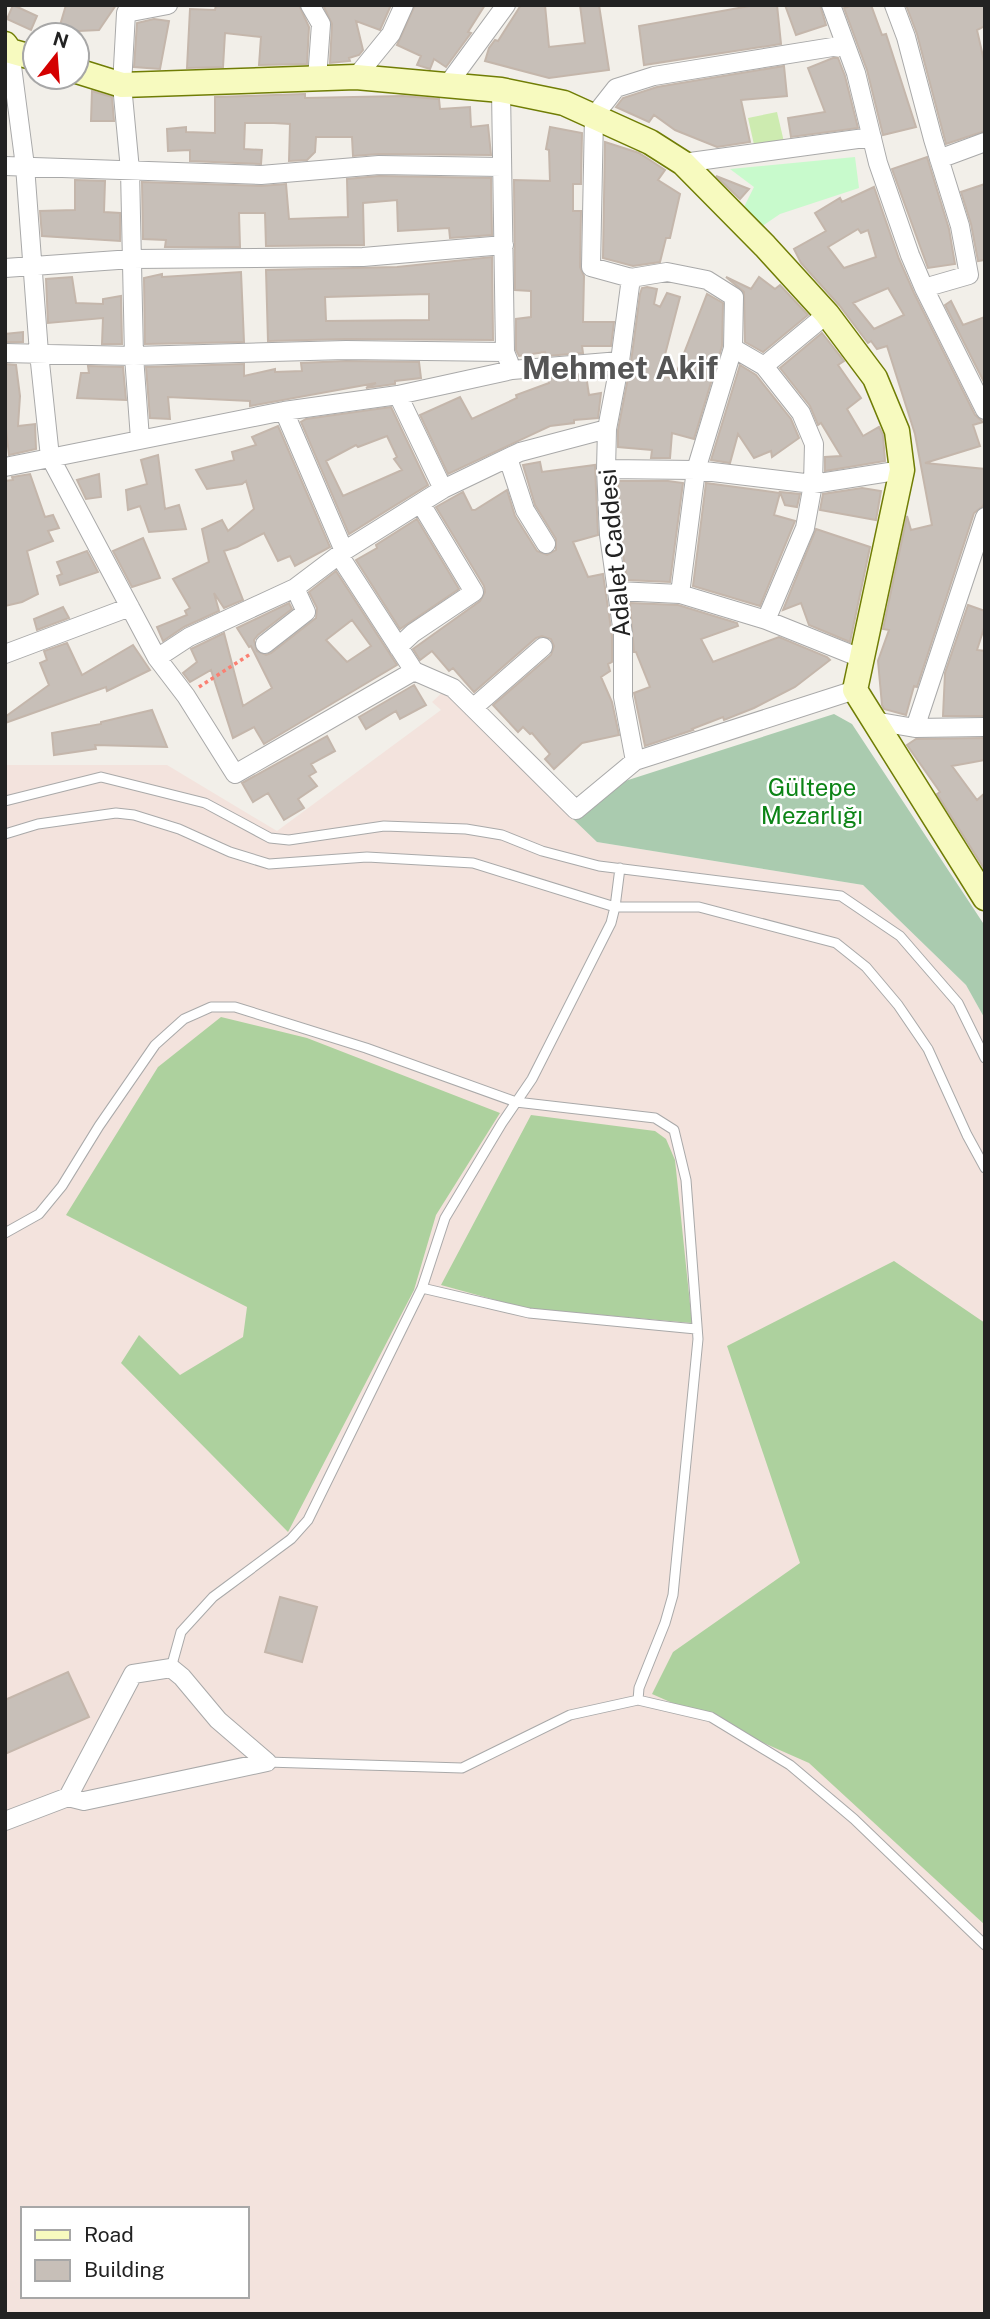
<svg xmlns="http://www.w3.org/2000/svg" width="990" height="2319" viewBox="0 0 990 2319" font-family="'Public Sans',sans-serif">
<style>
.military{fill:#f3e3dd;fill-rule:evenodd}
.grass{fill:#cdebb0}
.forest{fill:#add19e}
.cemetery{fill:#aacbaf}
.park{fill:#c8facc}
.building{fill:#c7bfb8;stroke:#c4b6ab;stroke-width:2;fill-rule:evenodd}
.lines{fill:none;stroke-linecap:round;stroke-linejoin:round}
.lane-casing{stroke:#a9a9a9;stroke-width:11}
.street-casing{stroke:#a9a9a9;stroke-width:20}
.secondary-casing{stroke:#707d05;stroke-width:27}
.path{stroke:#fa8072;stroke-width:3.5;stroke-dasharray:3.5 3.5;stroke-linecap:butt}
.lane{stroke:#fff;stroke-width:9}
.street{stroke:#fff;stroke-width:18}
.secondary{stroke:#f7fabf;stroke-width:24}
.labels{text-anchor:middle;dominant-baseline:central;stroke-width:5;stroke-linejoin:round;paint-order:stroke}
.street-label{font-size:24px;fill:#222;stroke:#fff}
.park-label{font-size:24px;fill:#0c8416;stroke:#fff}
.district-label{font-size:32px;font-weight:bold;fill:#555;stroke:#fff}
</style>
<rect width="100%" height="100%" fill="#f2efe9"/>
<!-- military -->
<path class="military" d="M446 689 479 720 597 842 863 885 966 985 985 1019V2314H5V765H167L277 831 441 710 432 702ZM23 2209H247V2296H23Z"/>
<!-- grass -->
<path class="grass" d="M777 112 784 142 755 149 748 118Z"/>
<!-- forest -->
<path class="forest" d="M221 1017 307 1038 500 1113 436 1215 414 1290 288 1532 121 1363 139 1335 180 1375 243 1337 247 1307 66 1215 158 1067Z
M531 1115 655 1131 666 1139 675 1160 692 1323 525 1308 441 1285Z
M894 1261 985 1323V1925L809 1763 652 1694 673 1652 800 1563 727 1346Z"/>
<!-- cemetery -->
<path class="cemetery" d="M834 714 852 724 985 926V1019L966 985 863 885 597 842 571 817 622 782Z"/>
<!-- park -->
<path class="park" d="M855 157 859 188 780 214 758 229 741 213 754 187 730 169Z"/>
<!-- building -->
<path class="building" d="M13 5 37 16 31 30 7 19Z
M66 5H116L99 30 58 32Z
M216 5H299L309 27 307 64 259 65 261 37 225 33 223 67 187 68 190 9 215 10Z
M323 5H391L380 30 356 21 363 50 359 55 349 58 350 61 330 63 332 24Z
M415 5H485L468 32 471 33 446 67 434 59 430 69 417 65 421 56 397 45Z
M521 5H545L549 47 585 43 580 5H599L609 70 549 78 485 61 489 48 495 40 498 41Z
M755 5H777L781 44 644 65 639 26Z
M785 5H820L826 25 796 35Z
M853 5H871L882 35 886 34 916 127 883 135 867 70 844 8Z
M906 5H985V26L977 30 985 65V131L946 144 917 34Z
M154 19 169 21 160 69 134 67 137 23Z
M833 58H838L845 76 858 128 791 137 788 118 825 112 808 68Z
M784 66 787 96 741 100 750 142 717 147 675 130 654 115 649 122 616 107 623 98 657 87Z
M92 91 112 97 114 121H91Z
M305 94V98L403 96 439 99 440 109 470 107 471 127 488 125 491 155 379 154 353 156 352 137H316L315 152 307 160 289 161 290 124 274 123H245L244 149 262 150 261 164 190 161V150L168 151 167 129 186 127V132L215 133V97Z
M550 127 582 133 581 184H573V211H581L580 267 584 276 583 322H614L611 346H582L583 353 546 356 545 352 519 356 516 350V319L531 317V291L515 290 514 180 550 181 549 150 546 149Z
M605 142 639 153 665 170 658 180 680 194 670 238H666L660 262 633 266 603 258Z
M927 157 949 229 955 264 928 268 892 169Z
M379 176 491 178 492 235 450 238 449 228 398 231 397 200 363 203 364 245 266 246 265 213H239L240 247H165L166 240 143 239 142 182 261 186 286 184 289 219 348 217 347 179Z
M716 176 749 189 740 199Z
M75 180 105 181 104 212 120 213V241L42 236 40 211 75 210Z
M985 184V260L978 261 971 224 961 192Z
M874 187 899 259 914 293 975 415 983 422 973 425 980 446 925 463 985 469V500L983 506 974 513 917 687 914 686 906 715 884 709 882 705 878 661 889 630 883 629 907 516 911 530 932 525 915 434 887 346 877 349 871 341 868 343 839 305 801 263 794 249 826 231 815 213 840 198 842 202ZM858 229 861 233 868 230 876 257 844 268 828 247ZM888 288 904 315 874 329 853 303Z
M492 257 493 340 346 339 268 341 266 270 397 267ZM429 294V320L326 321 325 297Z
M241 272 244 342 145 344 144 278 162 274V277Z
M72 277 76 303 103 304V299L121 296 122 344H102L103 318 48 323 46 279Z
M726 277 751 289 759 277 775 289 780 285 808 315 763 352 745 342 744 292Z
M647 287 657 289 654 304 660 307 667 293 680 297 660 374 674 379 707 294 723 303 722 346 694 439 672 433 670 458H651L652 450 618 447V430L631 362 640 294 642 288Z
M951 301 963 325 985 317V384L945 305Z
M23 332V342H5V334Z
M822 333 844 361 838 365 861 398 847 409 863 436 879 427 883 435 885 461 825 471V457L841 456 821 423 818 425 810 406 780 368Z
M346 361 419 362 421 378 395 381V384L366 388 376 383 250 406V401L168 397 170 419 150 418 146 367 244 364V376L275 369V372L302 371 301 363Z
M5 364 16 365 20 396 18 426 35 424 36 449 9 455 5 420Z
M740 365 756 375 791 419 799 438 772 457 771 451 754 458 738 434 730 463 711 460Z
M88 366 123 367 126 400 77 398 81 373H89Z
M586 375 589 395 601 393 598 418 574 420V423L550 426 448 474 420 415 460 397 472 419 517 398 516 395 549 383 548 378Z
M391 407 428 485 349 534 301 422 306 419ZM387 436 397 457 394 459 402 470 343 496 326 461 356 445 358 447Z
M278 426 330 547 295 566 290 556 278 561 264 533 237 547 224 551 243 600 224 608 214 593 219 611 184 627 163 641 157 627 187 615 185 611 190 608 173 579 209 562 202 529 222 520 228 531 254 509 246 481 242 484 207 489 196 470 234 460 232 452 256 445 252 437Z
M158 455 165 509 179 505 186 529 149 532 140 506 128 510 126 490 147 484 141 460Z
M540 462 542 472 595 465 598 535 573 542 588 577 603 574 612 635V662L608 664 610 671 601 677 612 702 619 735 582 743 554 769 545 759 550 754 532 733 530 734 523 727 518 732 493 705 551 655 554 646 551 639 542 636 536 638 474 692 453 668 449 671 432 651 420 660 413 649 480 601 485 592 484 586 436 507 463 492 472 510H475L507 490 515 516 537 551 547 555 556 550V539L535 505 523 465Z
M30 474 45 517 53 515 59 528 48 531 53 541 27 551 38 594 22 602 5 606V481L13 480 12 477Z
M99 474 101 497 86 499 77 480Z
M618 481H668L683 483 670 582 627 580 620 534Z
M706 483 780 493 774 515 795 521 760 606 693 586Z
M862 488 881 491 876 520 820 510 823 494Z
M780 492 800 494 797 507 785 505Z
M417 519 459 589 400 629 356 560 377 548 376 545Z
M816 529 870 547 850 642 809 625 801 603 783 610Z
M143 538 160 578 132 587 113 551Z
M87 551 98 572 60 585 57 576 62 574 57 562Z
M336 571 397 665 264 744 254 727 233 738 211 670 190 682 183 673 197 662 191 649 224 633 243 706 272 688 251 646 249 647 237 628 289 603 292 609 258 635 254 640 257 651 266 655 271 653 316 618 317 608 309 592ZM352 620 371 646 347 662 326 640Z
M630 603 678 605 737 623 738 626 701 639 713 662 779 637 827 657 830 660 795 687 754 708 724 720 723 717 692 729 693 730 645 746 634 693 650 687 636 652H634Z
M968 605 985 611V625L977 650 985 651V716H943L945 673Z
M63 607 69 618 37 630 34 619Z
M67 643 82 675 133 645 150 670 107 691 106 687 5 723V717L49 685 40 663 47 660 44 651Z
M414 685 426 705 400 719 396 711 366 729 359 717Z
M152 710 167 747 95 745 96 749 54 755 52 733 101 724V722Z
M327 736 335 751 311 764 316 772 309 776 317 786 298 799 304 808 284 820 268 793 253 802 242 783Z
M985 738V760L952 766 977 800 985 793V870L937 794 940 792 907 745 916 739Z
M280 1597 317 1607 302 1662 265 1652Z
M68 1672 89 1717 5 1754V1700Z"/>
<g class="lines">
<defs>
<path id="lane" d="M5 801 101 777 205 803 270 838 289 840 384 826 466 829 502 835 542 851 599 866 841 896 900 936 958 1003 985 1058
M5 834 38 824 116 813 134 815 179 829 230 852 269 864 367 857 473 863 615 907H699L836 943 866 967 898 1005 928 1049 967 1135 985 1168
M5 1233 39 1214 62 1186 99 1126 155 1045 184 1019 211 1007H235L366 1048 516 1102 655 1118 674 1130 686 1180 698 1339 673 1595 665 1623 639 1688 638 1700
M422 1288 529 1313 696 1329
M171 1668 181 1632 213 1597 291 1539 308 1520 422 1288 445 1218 502 1123 532 1079 611 923 615 907 620 868
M267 1762 462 1768 570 1715 638 1700 711 1717 790 1765 854 1819 985 1945"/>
<path id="street" d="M130 5 126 13 122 85 130 170 134 356 140 439
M310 5 321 24 317 79
M831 5 856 73 878 163 910 255 924 288 985 410
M894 5 906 37 933 139 960 226 969 275 924 288
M126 13 168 5
M10 51 25 166 39 353 50 457 157 658 186 696 235 774 414 671 453 688 576 810 635 761
M356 77 391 34 404 5
M448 84 506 5
M501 90 505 352 509 362
M939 159 985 142
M683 163 872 137
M5 166 261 175 379 165 501 167
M5 268 132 259 363 257 504 245
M733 348 764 366 801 413 814 444 813 484 805 528 766 620
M5 353 134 356 346 350 505 352
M620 361 631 278
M764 366 827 314
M398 395 443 489
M284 411 344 551
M508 458 525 510 546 544
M5 467 284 411 398 395 512 370 620 361 607 429 606 469 609 535 623 634V697L635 761 855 690
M606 469 696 470 813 484 902 470
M339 555 414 671
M617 591 680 594 766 620 863 659
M680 594 696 470 733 348 734 297 707 280 667 272 631 278 591 267 594 116 616 88 654 76 845 45
M265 644 306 612 295 588
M398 647 413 633 474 592 421 504
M5 654 130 607
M157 658 189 637 295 588 344 551 443 489 520 452 607 429
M473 708 543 647
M874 721 915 728 985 517
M915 728 985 727
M68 1797 133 1674 171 1668 182 1677 218 1720 267 1762
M5 1821 68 1797 84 1801 267 1762"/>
<path id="secondary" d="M5 44 10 51 35 58
M77 71 122 85 356 77 501 90 564 103 650 142 683 163 765 246 827 314 875 378 897 431 902 470 855 690 985 898"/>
</defs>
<!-- lane casing -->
<use href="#lane" class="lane-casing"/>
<!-- street casing -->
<use href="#street" class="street-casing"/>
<!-- secondary casing -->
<use href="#secondary" class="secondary-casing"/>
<!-- path -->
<path class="path" d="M199 687 252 653"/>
<!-- lane -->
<use href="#lane" class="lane"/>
<!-- street -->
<use href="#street" class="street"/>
<!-- secondary -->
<use href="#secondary" class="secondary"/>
</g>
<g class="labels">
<!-- street labels -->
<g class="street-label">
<text transform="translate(614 553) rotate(-95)">Adalet Caddesi</text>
</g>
<!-- park labels -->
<g class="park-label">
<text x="812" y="787">Gültepe<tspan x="812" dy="28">Mezarlığı</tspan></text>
</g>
<!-- district labels -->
<g class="district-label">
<text x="620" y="367">Mehmet Akif</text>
</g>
</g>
<!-- border -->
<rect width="990" height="2319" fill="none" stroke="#222222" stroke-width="14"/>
<!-- legend -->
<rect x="21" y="2207" width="228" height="91" fill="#ffffff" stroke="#a7a7a7" stroke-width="2"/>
<rect x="35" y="2230" width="35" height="10" fill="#f7fabf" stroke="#a7a7a7" stroke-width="2"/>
<text x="84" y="2242" font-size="21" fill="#222222">Road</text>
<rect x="35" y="2260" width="35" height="21" fill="#c7bfb8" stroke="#a7a7a7" stroke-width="2"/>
<text x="84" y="2277" font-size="21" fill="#222222">Building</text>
<!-- north arrow -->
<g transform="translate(56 56) rotate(17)"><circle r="33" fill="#ffffff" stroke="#a7a7a7" stroke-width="2"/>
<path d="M0-5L12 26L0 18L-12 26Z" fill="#d40000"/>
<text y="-10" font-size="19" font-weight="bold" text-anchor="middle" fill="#222222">N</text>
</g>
</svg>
